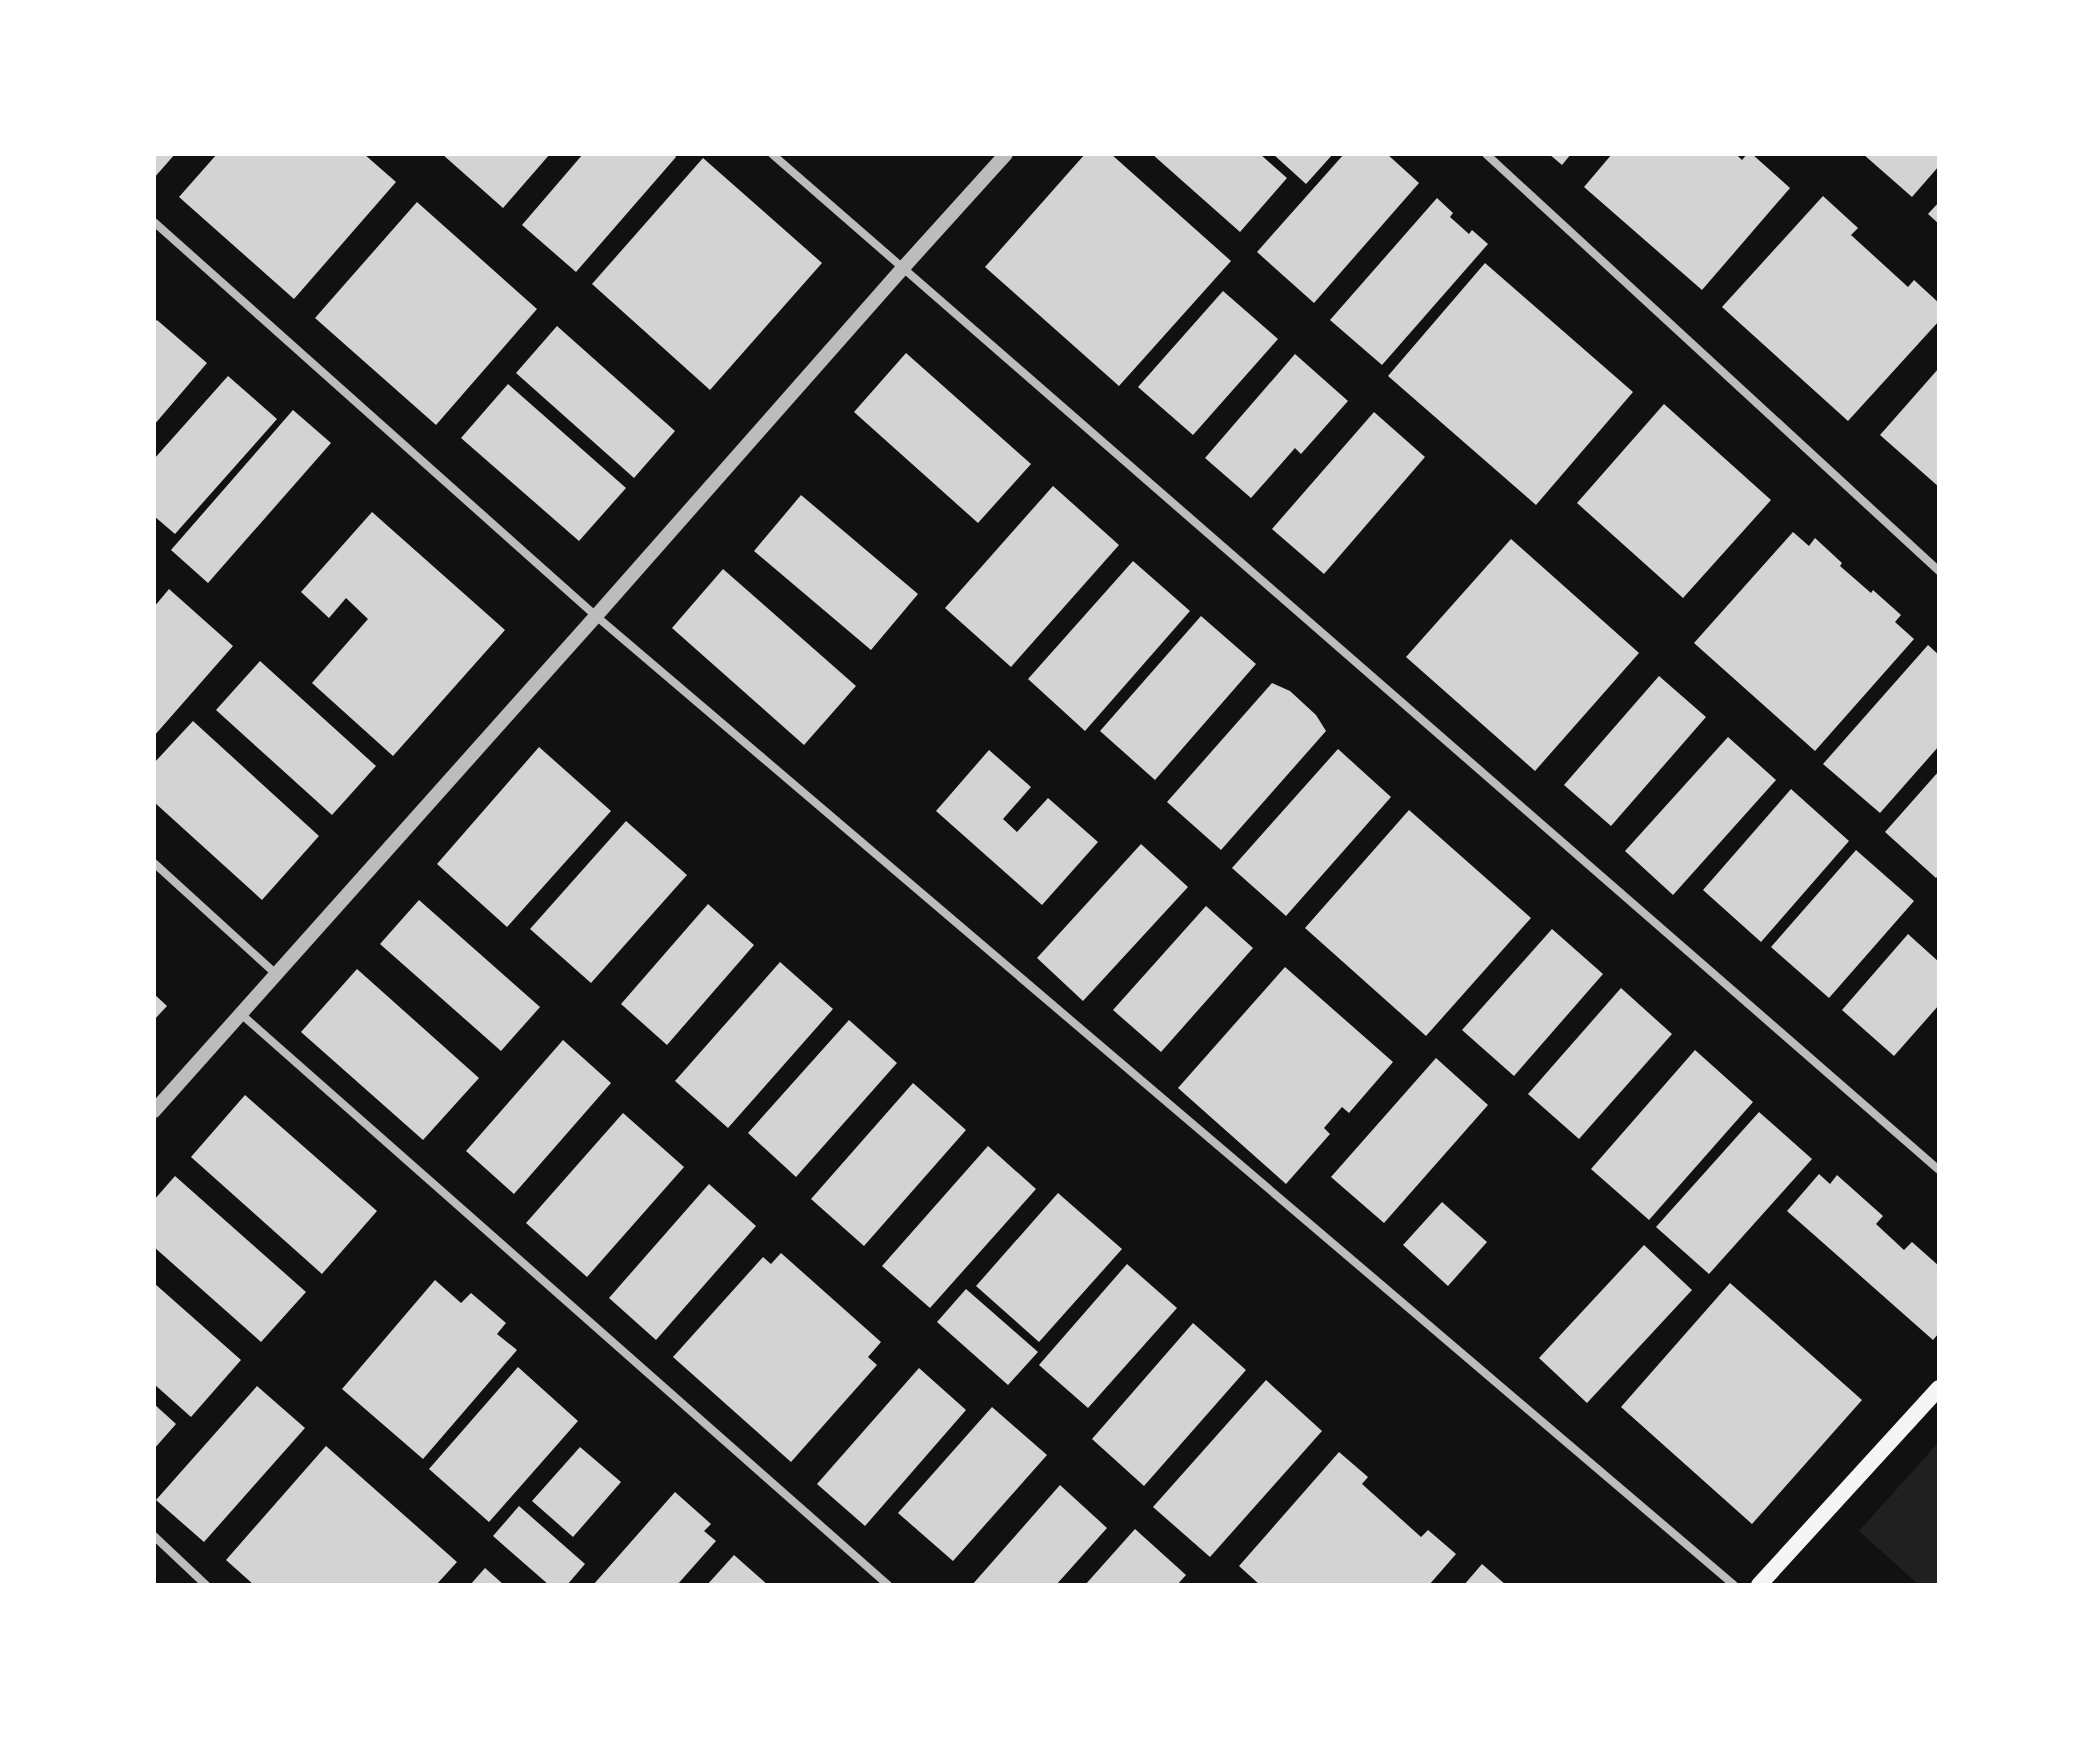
<svg xmlns="http://www.w3.org/2000/svg" width="2093" height="1739" viewBox="0 0 2093 1739" font-family="'Fira Sans Condensed',sans-serif">
<style>
.green{fill:#202020}
.building{fill:#d3d3d3}
.lines{fill:none;stroke-linecap:round;stroke-linejoin:round}
.minor{stroke:#bcbcbc;stroke-width:8}
.tertiary{stroke:#bcbcbc;stroke-width:14}
.secondary{stroke:#f5f5f5;stroke-width:16}
</style>
<rect width="100%" height="100%" fill="#111"/>
<!-- green -->
<path class="green" d="M1939 1442V1585H1919L1859 1531Z"/>
<!-- building -->
<path class="building" d="M154 154H175L154 178Z
M217 154H364L396 182 294 299 179 197Z
M442 154H550L503 208Z
M583 154H674L676 157 576 272 522 225Z
M1085 154H1111L1231 261 1119 386 985 267Z
M1152 154H1260L1287 178 1240 232Z
M1273 154H1333L1306 184Z
M1344 154H1387L1419 183 1314 303 1257 252Z
M1549 154H1571L1562 165Z
M1612 154H1736L1742 160 1747 154H1752L1790 188 1702 290 1584 187Z
M1863 154H1939V166L1912 197Z
M703 158 822 263 710 390 592 284Z
M1823 196 1858 228 1851 235 1908 287 1914 280 1939 303V321L1848 421 1722 307Z
M1437 198 1453 213 1450 217 1469 234 1472 230 1488 244 1382 365 1330 320Z
M417 202 537 309 436 425 315 318Z
M1939 202V224L1928 214Z
M1485 263 1633 392 1536 505 1388 376Z
M1223 291 1278 339 1193 435 1138 387Z
M157 320 207 363 154 425V323Z
M557 326 675 431 634 478 516 373Z
M906 353 1031 464 978 523 854 412Z
M1295 354 1348 401 1301 454 1295 448 1251 498 1205 458Z
M1939 368V487L1880 435Z
M228 376 277 419 175 534 154 516V459Z
M508 384 626 488 579 541 461 438Z
M1664 404 1771 500 1683 598 1577 503Z
M293 410 331 443 208 583 171 550Z
M1374 412 1425 457 1324 574 1272 529Z
M1053 486 1119 545 1011 667 945 608Z
M801 495 918 594 871 650 754 551Z
M372 512 505 630 393 756 312 683 368 619 346 598 329 618 301 592Z
M1793 532 1809 546 1815 538 1842 563 1840 566 1871 593 1873 590 1901 615 1895 622 1914 639 1815 751 1694 643Z
M1511 539 1639 653 1535 771 1406 657Z
M1133 561 1190 611 1085 731 1028 679Z
M723 569 856 686 804 745 672 628Z
M169 589 233 646 154 736V607Z
M1201 616 1256 664 1155 780 1100 731Z
M1928 645 1939 655V746L1880 813 1823 764Z
M260 661 376 766 332 815 216 710Z
M1659 676 1706 717 1611 826 1564 785Z
M1272 683 1290 691 1316 715 1326 731 1221 850 1167 802Z
M193 721 319 836 262 900 154 802V763Z
M1728 737 1776 780 1673 895 1625 851Z
M539 747 611 811 507 927 437 864Z
M1338 749 1391 797 1286 916 1232 868Z
M989 750 1031 787 1003 819 1017 832 1048 798 1098 842 1042 905 936 811Z
M1939 771V875L1936 878 1885 832Z
M1791 789 1849 841 1761 942 1703 890Z
M1409 810 1531 918 1426 1036 1305 928Z
M626 821 687 875 591 983 530 929Z
M1141 844 1188 887 1083 1001 1037 958Z
M1856 850 1914 901 1829 998 1771 947Z
M419 900 540 1007 501 1051 380 944Z
M708 904 754 945 667 1045 621 1004Z
M1206 906 1253 948 1161 1052 1113 1010Z
M1552 929 1603 974 1514 1076 1462 1030Z
M1908 934 1939 962V1005L1894 1056 1842 1010Z
M780 962 833 1009 728 1128 675 1081Z
M1285 967 1393 1062 1349 1113 1342 1107 1324 1128 1330 1134 1286 1184 1178 1088Z
M357 969 479 1078 423 1140 301 1032Z
M1621 988 1672 1034 1579 1139 1528 1094Z
M154 994 167 1006 154 1020Z
M849 1020 897 1063 796 1177 748 1133Z
M563 1040 611 1083 514 1194 466 1151Z
M1695 1050 1753 1102 1649 1220 1591 1169Z
M1436 1058 1488 1105 1384 1223 1331 1177Z
M913 1083 966 1130 864 1246 811 1199Z
M245 1095 377 1211 322 1274 191 1157Z
M1759 1112 1812 1159 1709 1274 1656 1227Z
M623 1113 684 1167 587 1277 526 1223Z
M988 1146 1036 1189 930 1308 882 1266Z
M1819 1174 1830 1184 1837 1175 1883 1216 1876 1224 1904 1250 1912 1242 1939 1266V1333L1933 1340 1787 1211Z
M175 1176 306 1292 261 1342 154 1247V1200Z
M709 1184 756 1226 656 1340 609 1298Z
M1058 1193 1122 1249 1039 1342 976 1286Z
M1442 1202 1487 1242 1448 1286 1403 1245Z
M1644 1245 1692 1290 1587 1403 1539 1358Z
M781 1253 881 1342 868 1357 877 1365 791 1462 673 1357 763 1257 771 1264Z
M1127 1264 1177 1308 1088 1408 1039 1365Z
M435 1280 461 1303 471 1293 506 1323 497 1334 517 1350 423 1459 342 1389Z
M154 1283 241 1360 191 1417 154 1384Z
M1730 1283 1862 1400 1752 1524 1621 1407Z
M966 1289 1038 1352 1008 1385 937 1322Z
M1193 1323 1246 1370 1144 1486 1092 1439Z
M518 1367 578 1421 489 1522 429 1469Z
M919 1368 966 1410 865 1526 817 1484Z
M1266 1380 1322 1431 1210 1557 1153 1507Z
M257 1386 305 1428 204 1542 156 1500Z
M154 1404 176 1424 154 1449Z
M992 1407 1047 1455 953 1561 898 1513Z
M326 1446 457 1562 436 1585H254L226 1560Z
M580 1447 621 1482 573 1537 532 1501Z
M1339 1452 1368 1477 1362 1484 1421 1537 1428 1530 1456 1554 1429 1585H1260L1239 1566Z
M1060 1485 1107 1528 1056 1585H972Z
M675 1492 711 1524 704 1531 716 1541 677 1585H593Z
M519 1506 585 1564 567 1585H549L493 1536Z
M1135 1529 1186 1575 1177 1585H1085Z
M734 1555 768 1585H707Z
M1482 1564 1506 1585H1464Z
M485 1568 504 1585H470Z"/>
<g class="lines">
<!-- minor -->
<path class="minor" d="M772 154 1939 1170
M1486 154 1939 571
M154 222 596 616 1734 1585
M154 863 276 974
M241 1014 888 1585
M154 1536 206 1585"/>
<!-- tertiary -->
<path class="tertiary" d="M154 1111 596 616 902 269 1006 154"/>
<!-- secondary -->
<path class="secondary" d="M1759 1585 1939 1388"/>
</g>
<!-- border -->
<rect width="2093" height="1739" fill="none" stroke="#ffffff" stroke-width="312"/>
</svg>
